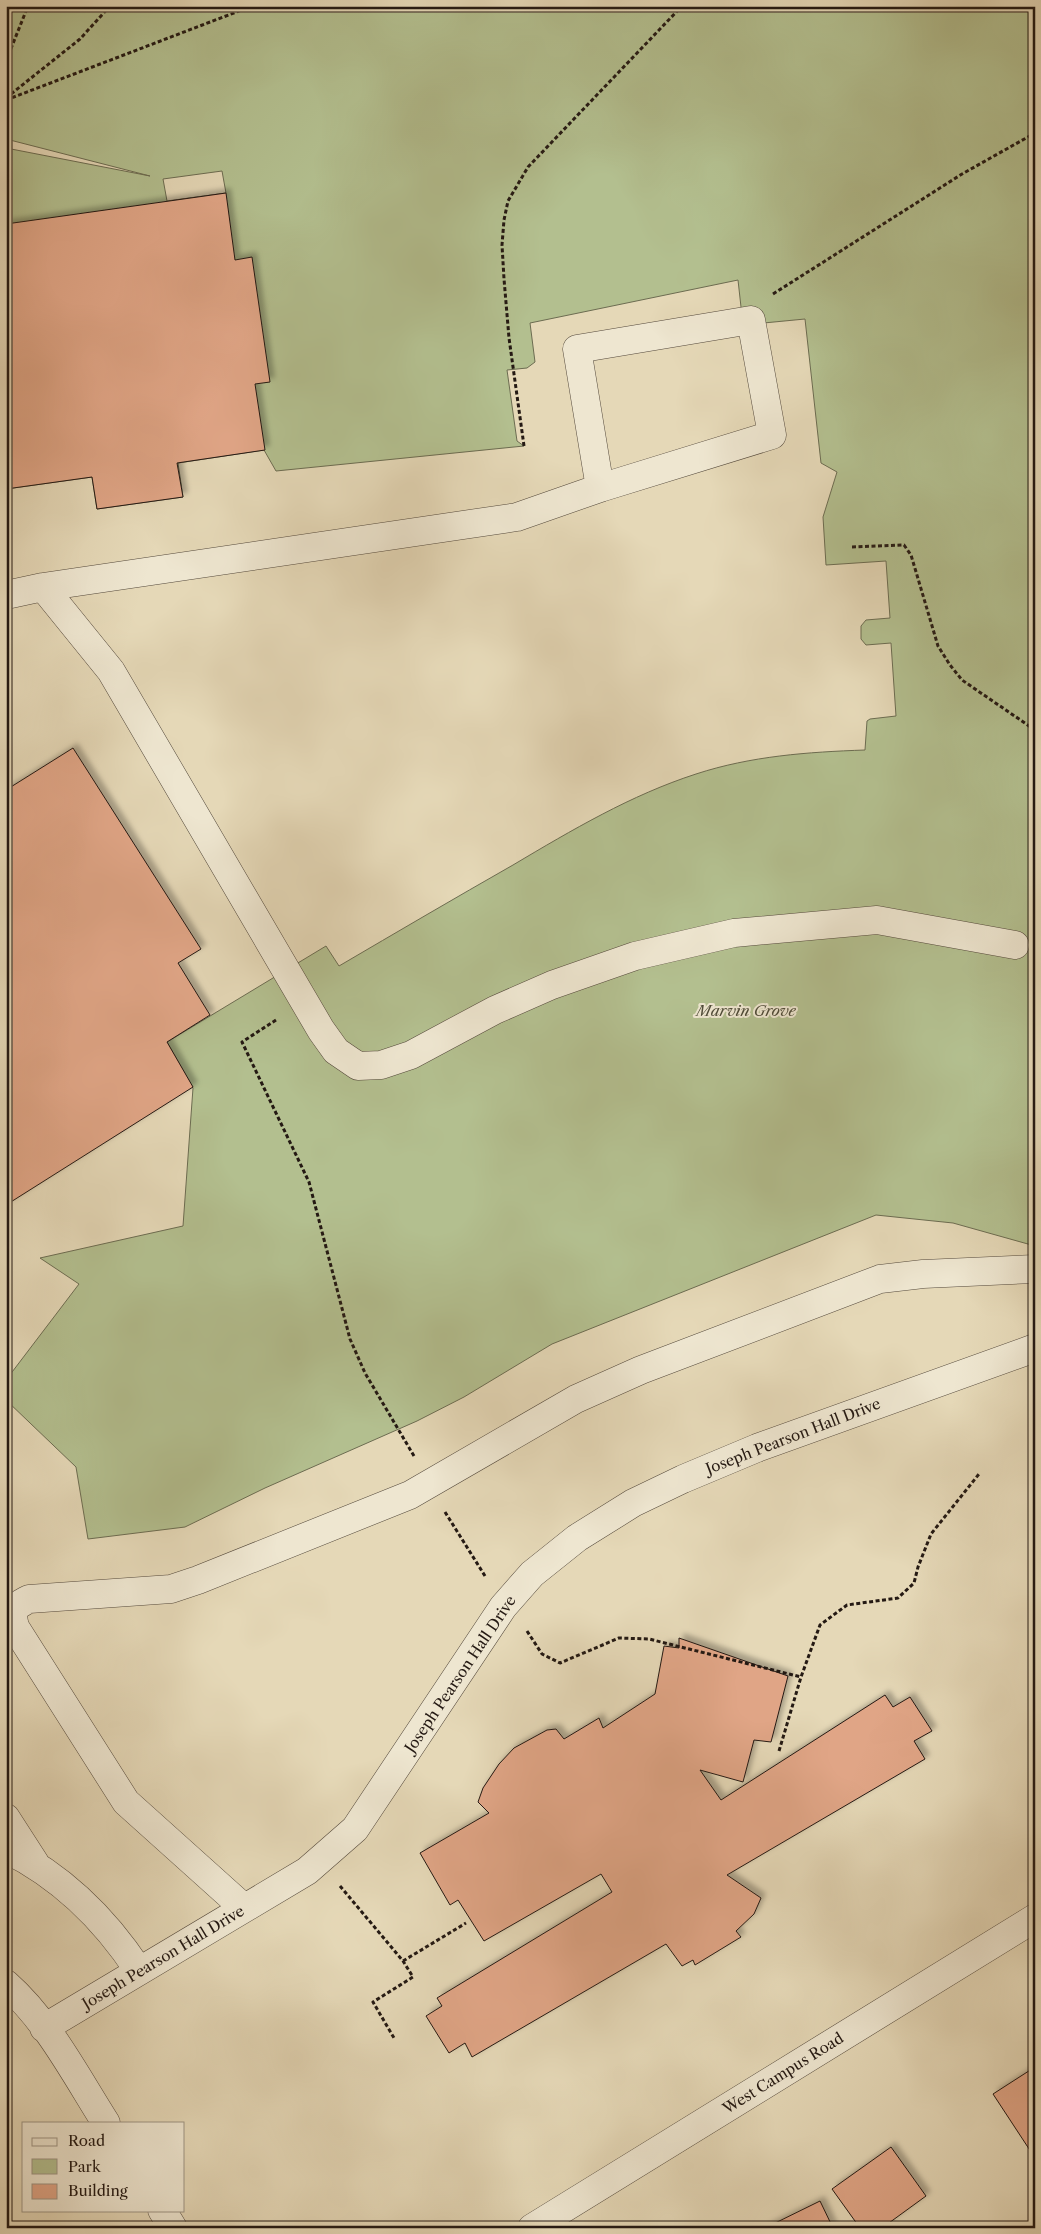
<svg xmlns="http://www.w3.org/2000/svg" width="1041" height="2234" viewBox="0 0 1041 2234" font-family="'Libre Caslon Text',serif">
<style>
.green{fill:#b3bf8f;stroke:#6c6c51;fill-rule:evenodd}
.building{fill:#e0a586;stroke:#241913;filter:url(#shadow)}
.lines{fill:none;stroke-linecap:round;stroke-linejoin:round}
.minor-casing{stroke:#54493c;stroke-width:29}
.path{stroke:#241913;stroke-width:3;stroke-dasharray:4 2.5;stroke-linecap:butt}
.minor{stroke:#eee6d0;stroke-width:28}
.labels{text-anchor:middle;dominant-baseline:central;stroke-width:4;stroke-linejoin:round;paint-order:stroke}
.park-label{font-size:15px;font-style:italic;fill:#4f4b38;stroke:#eee6d0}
.street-label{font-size:15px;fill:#241913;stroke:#eee6d0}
</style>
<defs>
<filter id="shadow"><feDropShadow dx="4.5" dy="-4.5" stdDeviation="2.5" flood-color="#0004"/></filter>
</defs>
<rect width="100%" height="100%" fill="#e5d8b7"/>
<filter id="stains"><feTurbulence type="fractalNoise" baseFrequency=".004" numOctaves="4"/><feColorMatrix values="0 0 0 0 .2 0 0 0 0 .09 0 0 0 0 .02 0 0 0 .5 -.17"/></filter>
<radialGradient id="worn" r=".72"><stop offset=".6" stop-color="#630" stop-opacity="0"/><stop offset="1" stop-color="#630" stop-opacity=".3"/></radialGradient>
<!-- green -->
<path class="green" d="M6 6H1035V1246L953 1223 876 1215 552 1344 464 1397 417 1421 265 1488 185 1527 88 1539 76 1467 6 1400V1380L79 1284 40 1258 183 1226 193 1088 167 1042 326 946 339 966C397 932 455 898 513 865 572 830 631 795 696 774 751 756 808 752 865 750L867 721 870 719 896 716 891 643 866 645 861 639V626L866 620 890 618 886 561 826 565 823 517 837 472 821 463 805 319 743 325 738 280 530 323 535 362 527 368 507 370 517 441 524 446 276 471 264 450 178 463 183 497 97 509 92 477 6 489V148L150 176 6 139ZM222 171 226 193 167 201 163 179Z"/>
<!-- building -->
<path class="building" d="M226 193 235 260 252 257 270 382 255 384 265 450 177 463 183 497 97 509 92 477 6 489V224Z
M73 748 201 949 178 963 210 1015 167 1042 193 1087 6 1205V790Z
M679 1638 788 1676 771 1742 754 1740 743 1782 700 1770 721 1800 885 1695 893 1707 910 1697 932 1731 914 1741 925 1759 727 1875 761 1898 754 1914 736 1931 741 1937 695 1965 693 1960 682 1966 666 1944 472 2057 465 2043 449 2053 426 2016 442 2006 437 1998 612 1892 601 1874 484 1941 458 1900 450 1905 420 1853 489 1813 478 1802 483 1788 499 1764 514 1748 547 1730 556 1729 564 1739 599 1718 603 1728 655 1694 664 1646 679 1648Z
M1035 2067V2158L993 2094Z
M891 2147 926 2196 882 2228H860L832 2189Z
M820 2201 833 2228H765Z"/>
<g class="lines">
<defs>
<path id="minor" d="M43 587 111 671 321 1030 336 1051 358 1066 381 1065 411 1055 495 1010 552 985 635 956 734 933 877 920 1015 945
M6 595 43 587 517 517 600 488 772 435 751 320 577 349 600 488
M6 1818 35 1863
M6 1849C63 1877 105 1919 139 1971
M244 1908 126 1802 15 1627C11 1610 13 1607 29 1599L171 1589 198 1580 410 1495 576 1399 641 1370 880 1279 923 1274 1035 1269
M6 1984C48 2021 76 2076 106 2123
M44 2028 307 1871 355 1829 503 1607 532 1574 577 1538 633 1503 683 1479 757 1448 1035 1348
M162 2210 173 2228
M532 2228 1035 1918"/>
</defs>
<!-- minor casing -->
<use href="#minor" class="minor-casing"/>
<!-- path -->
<path class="path" d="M6 61 28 6
M6 98 80 39 110 6
M6 100 252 6
M773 294 962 174 1035 133
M524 446 509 338 504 279 502 245 504 220 508 201 528 167 682 6
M852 547 904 545 911 555 938 646 950 665 962 680 1035 730
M276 1020 242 1042 309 1182 350 1339 365 1373 414 1456
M445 1512 485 1576
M527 1631 542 1654 560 1663 619 1638 649 1639 801 1677
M779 1751 801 1677 820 1625 847 1605 898 1598 914 1583 918 1567 931 1534 979 1474
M340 1886 403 1961 413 1977 373 2002 394 2038
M403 1961 466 1923"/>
<!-- minor -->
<use href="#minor" class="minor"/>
</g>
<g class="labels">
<!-- park labels -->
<g class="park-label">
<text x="746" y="1010">Marvin Grove</text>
</g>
<!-- street labels -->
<g class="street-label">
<text transform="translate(793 1436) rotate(-21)">Joseph Pearson Hall Drive</text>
<text transform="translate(460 1674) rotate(-56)">Joseph Pearson Hall Drive</text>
<text transform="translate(163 1957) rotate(-31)">Joseph Pearson Hall Drive</text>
<text transform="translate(783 2073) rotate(-32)">West Campus Road</text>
</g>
</g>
<!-- margin -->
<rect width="1041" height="2234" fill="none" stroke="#e5d8b7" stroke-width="25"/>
<rect x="8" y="8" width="1026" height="2219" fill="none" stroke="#241913" stroke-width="2.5"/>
<rect x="12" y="12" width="1016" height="2209" fill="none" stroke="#241913"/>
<!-- legend -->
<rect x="22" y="2122" width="162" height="90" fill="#eee6d0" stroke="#9d9484"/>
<rect x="32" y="2138" width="25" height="8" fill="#eee6d0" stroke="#9d9484"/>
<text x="68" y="2146" font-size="15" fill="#241913">Road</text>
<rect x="32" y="2159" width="25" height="15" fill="#b3bf8f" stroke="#9d9484"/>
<text x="68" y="2172" font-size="15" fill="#241913">Park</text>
<rect x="32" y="2184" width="25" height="15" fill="#e0a586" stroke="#9d9484"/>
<text x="68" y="2196" font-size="15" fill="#241913">Building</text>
<rect width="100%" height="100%" filter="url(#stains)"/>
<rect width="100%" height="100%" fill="url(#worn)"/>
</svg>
